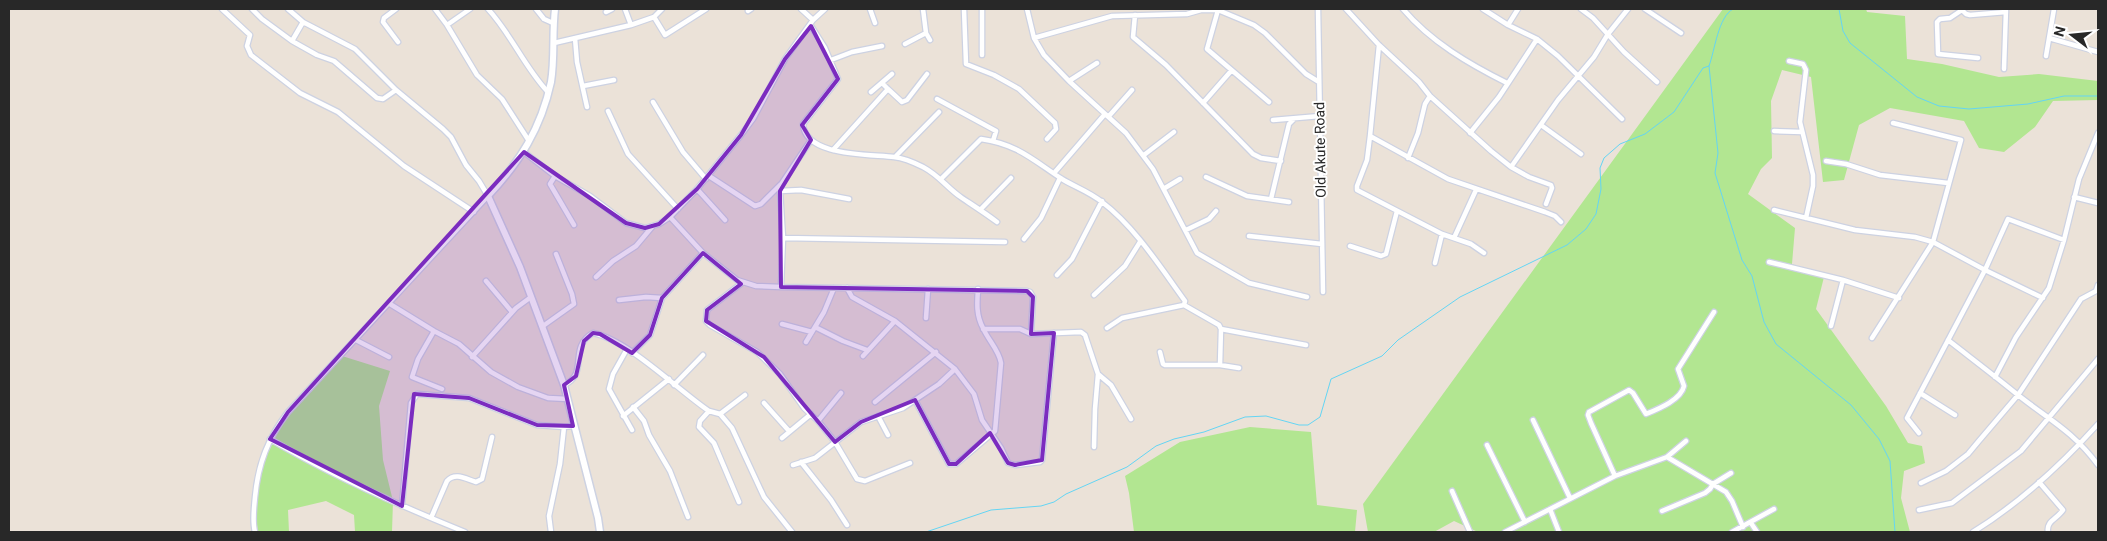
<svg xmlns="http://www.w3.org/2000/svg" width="2107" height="541" viewBox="0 0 2107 541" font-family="Roboto,sans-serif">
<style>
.green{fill:#b2e691}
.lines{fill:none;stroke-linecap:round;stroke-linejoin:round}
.stream{stroke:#64d5f4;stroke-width:1}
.street-casing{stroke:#cdd2e2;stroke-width:7}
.secondary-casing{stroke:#cdd2e2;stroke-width:9}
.street{stroke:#fff;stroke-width:4.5}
.secondary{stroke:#fff;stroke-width:6}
.marked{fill:#7b2cbf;fill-opacity:0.2;stroke:#7b2cbf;stroke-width:4;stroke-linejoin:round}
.labels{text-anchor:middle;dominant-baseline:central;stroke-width:4;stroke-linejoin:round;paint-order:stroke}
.street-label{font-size:14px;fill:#282828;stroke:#fff}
</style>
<rect width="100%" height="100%" fill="#ebe2d8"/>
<!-- green -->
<path class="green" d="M1723 9H1866L1867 12 1905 16 1907 59 1942 64 1999 77 2039 74 2098 81V100L2053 101 2035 127 2004 152 1979 148 1964 121 1890 108 1859 125 1844 180 1823 182 1811 77 1782 70 1771 101 1772 158 1761 169 1748 194 1795 228 1792 264 1824 277 1816 309 1886 406 1908 443 1922 446 1925 463 1904 471 1901 498 1910 532H1478L1454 521 1434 532H1368L1363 504Z
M342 356 390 371 379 406 383 460 393 501 392 532H355L354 515 326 501 288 510 289 532H258C254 512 257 467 266 449 284 414 316 385 342 356Z
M1250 427 1311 432 1317 505 1357 510 1355 532H1134L1129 493 1125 476 1180 442Z"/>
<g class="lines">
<!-- stream -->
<path class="stream" d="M1839 9 1843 31 1850 43 1917 97 1939 106 1969 109 2028 104 2064 96H2098
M1709 66 1718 153 1715 173 1742 260 1752 276 1764 322 1776 344 1851 405 1879 439 1890 461 1895 532
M926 532 991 510 1041 506 1054 502 1066 494 1127 467 1156 446 1174 439 1204 432 1245 417 1266 416 1299 425H1308L1320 417 1331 379 1382 356 1398 340 1460 297 1567 245 1586 229 1596 214 1601 189 1600 168 1604 158 1620 144 1645 134 1674 112 1703 68 1709 66C1715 50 1718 17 1733 9"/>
<defs>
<path id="street" d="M222 9 250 35 247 46 251 55 300 93 338 112 404 166 474 212
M252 9 262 19 292 41 317 55 334 61 377 98 383 99 396 90
M396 9 384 18 383 22 398 42
M435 9 447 25 477 75 502 99 529 141
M488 9C511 34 524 66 547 91
M536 9 544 19 553 23
M625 9 631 25
M801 9 813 20
M870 9 875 23
M923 9 926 33 930 40
M964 9 966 64 994 75 1019 89 1055 123 1056 129 1047 139
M1027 9 1034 38 1044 55 1069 81 1126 133 1153 169 1197 253 1249 283 1307 297
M1318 9 1323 292
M1346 9 1379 45 1419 82 1430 96 1491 151 1511 167 1529 177 1551 185 1552 188 1546 204
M1403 9C1431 42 1469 64 1507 83
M1483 9 1508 25 1537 39 1558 56 1622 119
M1581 9 1593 18 1624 52 1657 82
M1645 9 1681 33
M1961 9 1966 14 1970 15 2006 12
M1218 10 1207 49 1269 102
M1962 10 1950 18 1940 19 1937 22 1938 54 1978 58
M748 11 751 9
M606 12 612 9
M1135 15 1133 37 1166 65 1253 154 1261 158 1281 161
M654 17 665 35 706 9
M447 25 470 9
M1508 25 1518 9
M811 26 825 48 838 79 803 124C805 157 871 154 894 157 903 158 915 163 923 167 940 176 947 188 962 198 974 206 985 213 997 222
M575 38 577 62 587 107
M1034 38 1112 16 1187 14 1201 10H1218L1254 25 1265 33 1306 74 1319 82
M2049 38 2098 52
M292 41 303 22
M554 43 631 25 654 17 662 9
M905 44 926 33
M1379 45 1370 136 1448 179 1545 212 1555 216 1561 222
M982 55V9
M2046 56 2054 9
M831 60 852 52 882 46
M1789 61 1803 64 1806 70 1800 122 1813 175V186L1806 218
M2004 69 2006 9
M1069 81 1097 63
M583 86 614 80
M888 89 902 102 907 100 927 74
M871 92 892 74
M937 99 996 131 993 141
M653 102 683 152 706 179
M1203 103 1231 71
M608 111 628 154 678 209
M1109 116 1132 90
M1273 120 1320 116
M1541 125 1581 154
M1774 131 1802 132
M1470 133 1499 97 1537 39
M1370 136 1367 160 1357 186V190L1442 234 1471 244 1484 253
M833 150 888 89 882 83
M524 152 555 176 590 196 626 223 645 228 659 224 670 217 697 189 741 135 753 119 785 59 813 20 825 9
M1144 155 1174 132
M895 157 939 112
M1408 158 1418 133 1425 104 1430 96
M1826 161 1846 164 1880 175 1948 183
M1511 167 1558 100 1594 57 1608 34 1628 9
M1055 172 1105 114
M555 176 550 184 574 225
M709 176 755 206 761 204 781 184
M1206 177 1247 196 1289 202
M942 178 981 139C1017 144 1033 160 1062 179 1075 187 1090 192 1102 202 1135 227 1161 268 1185 301L1184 305
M1165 188 1180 179
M697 189 725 220
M780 191 801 190 849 199
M2074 197 2098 203
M1271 199 1289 124 1293 120
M981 209 1011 178
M1774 210 1855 230 1915 237 1933 242 1985 270 2043 298
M670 217 703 253 737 280 756 286 781 287 1027 291 1030 292 1033 297 1031 334
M1186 230 1209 219 1216 211
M1249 236 1322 244
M783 238 1005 242
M1454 238 1476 190
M1024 239 1041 218 1060 178
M1350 246 1381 256 1386 254 1397 211
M1769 262 1843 280 1899 298
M1435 263 1442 234
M1057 275 1072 259 1102 201
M596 277 613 261 636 246 652 227
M486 281 512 312
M742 283 707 310 706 321 710 325 757 352 780 374 804 408 818 421 835 442 857 479 865 481 910 463
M781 287 783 238 780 191 782 183 811 140
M847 288 852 297 895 321 955 369 974 394 982 420 1001 448 1008 463 1015 465 1040 462 1042 460 1054 333
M1094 295 1125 266 1140 242
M619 300 646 297 662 298
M390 304 434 331 459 344 491 372 518 387 548 398 568 399
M926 318 928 289
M782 324 812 332
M543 326 574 304 572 294 556 254
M1831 326 1843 280
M815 327 843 341 867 350
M1107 328 1122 318 1184 305 1219 325 1221 329 1306 345
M983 329H1020L1031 334 1081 332 1085 335 1098 374 1095 409 1094 447
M434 331 418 359 412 377 442 389
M1872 338 1933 242 1961 140 1893 123
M356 340 389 357
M1948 340C1971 358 1995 376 2018 395 2048 419 2073 431 2098 465
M806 342 824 312 834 288
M627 349 613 374 609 389 632 430
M1160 352 1163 364 1165 365H1220L1239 368
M632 353 650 335 662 298 703 253
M863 356 895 321
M472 357 516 308 531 297
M1220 365 1221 329
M1098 374 1111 385 1131 419
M1995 377 2016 337 2049 288 2064 240 2079 179 2098 133
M564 385C590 373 567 348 593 333 628 340 678 390 709 411L720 414 732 428 764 497 792 532
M674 385 703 355
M1920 393 1955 415
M915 400 949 464H956L995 431 1001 363C999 350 988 340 983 328 976 315 977 303 978 289
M875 402 936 352
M764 403 789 431
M633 407 644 421 649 435 670 471 688 517
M709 411 700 421 699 427 714 443 739 502
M720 414 745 395
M623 416 669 379
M878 416 888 435
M1533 420 1570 498
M818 421 841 393
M1919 433 1907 418 1985 270 2008 219 2064 240
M782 438 811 414
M270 439C332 476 398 505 465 532
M1487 445 1525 522
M1667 457 1686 441
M801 462 831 500 847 525
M793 465 815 458 861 422 903 408 939 384 955 369
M1615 476 1591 423 1588 415 1589 412 1629 390 1633 393 1646 414C1658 409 1681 400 1684 386L1678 369 1714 312
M2039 482 2063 510C2057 519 2046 521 2048 532
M1921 483 1946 471 1968 454 1978 442 2018 395 2081 299 2096 291 2098 285
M1452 491 1470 532
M402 506 411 403 417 394 469 398 537 425 564 427
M1550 509 1559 532
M1919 510 1952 503 2021 451 2098 359
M1662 511 1705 493 1710 489 1713 484 1731 473
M431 518 447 481C455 472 466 479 476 482L482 479 492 437
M1751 523 1757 532
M255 532C252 521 254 509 255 497 258 464 268 438 288 412L488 196 479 181 466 165 451 137 443 129 396 90 355 49 303 22 288 9
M551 532 549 516 560 464 564 427 573 426
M1505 532 1615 476 1667 457 1726 492 1732 501 1743 527
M1732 532 1774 509
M1973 532C2020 503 2061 465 2098 424"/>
<path id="secondary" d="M555 9C552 33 555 58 551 82 541 128 520 162 488 196L520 267 564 385 598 518 600 532"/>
</defs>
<!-- street casing -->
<use href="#street" class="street-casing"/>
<!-- secondary casing -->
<use href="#secondary" class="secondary-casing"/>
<!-- street -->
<use href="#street" class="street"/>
<!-- secondary -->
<use href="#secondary" class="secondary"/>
</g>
<!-- marked area -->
<path class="marked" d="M811 26 838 79 802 125 811 140 780 191 781 287 1027 291 1033 297 1031 334 1054 333 1042 460 1015 465 1008 463 990 433 956 464H949L915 400 861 422 835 442 764 357 706 321 707 310 741 284 703 253 662 298 650 335 632 353 600 334 593 333 584 341 576 376 564 385 573 426 537 425 469 398 414 394 402 506 270 439 288 412 524 152 626 223 645 228 659 224 697 189 741 135 785 59Z"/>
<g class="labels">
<!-- street labels -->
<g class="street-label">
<text transform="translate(1320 150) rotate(-91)">Old Akute Road</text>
</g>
</g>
<!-- border -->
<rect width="2107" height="541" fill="none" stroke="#282828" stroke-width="20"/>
<!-- north arrow -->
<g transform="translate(2072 35) rotate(286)" stroke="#ffffff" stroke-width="4" paint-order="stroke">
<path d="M0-4L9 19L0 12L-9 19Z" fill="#282828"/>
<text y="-8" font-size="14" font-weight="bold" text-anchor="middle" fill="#282828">N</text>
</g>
</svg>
